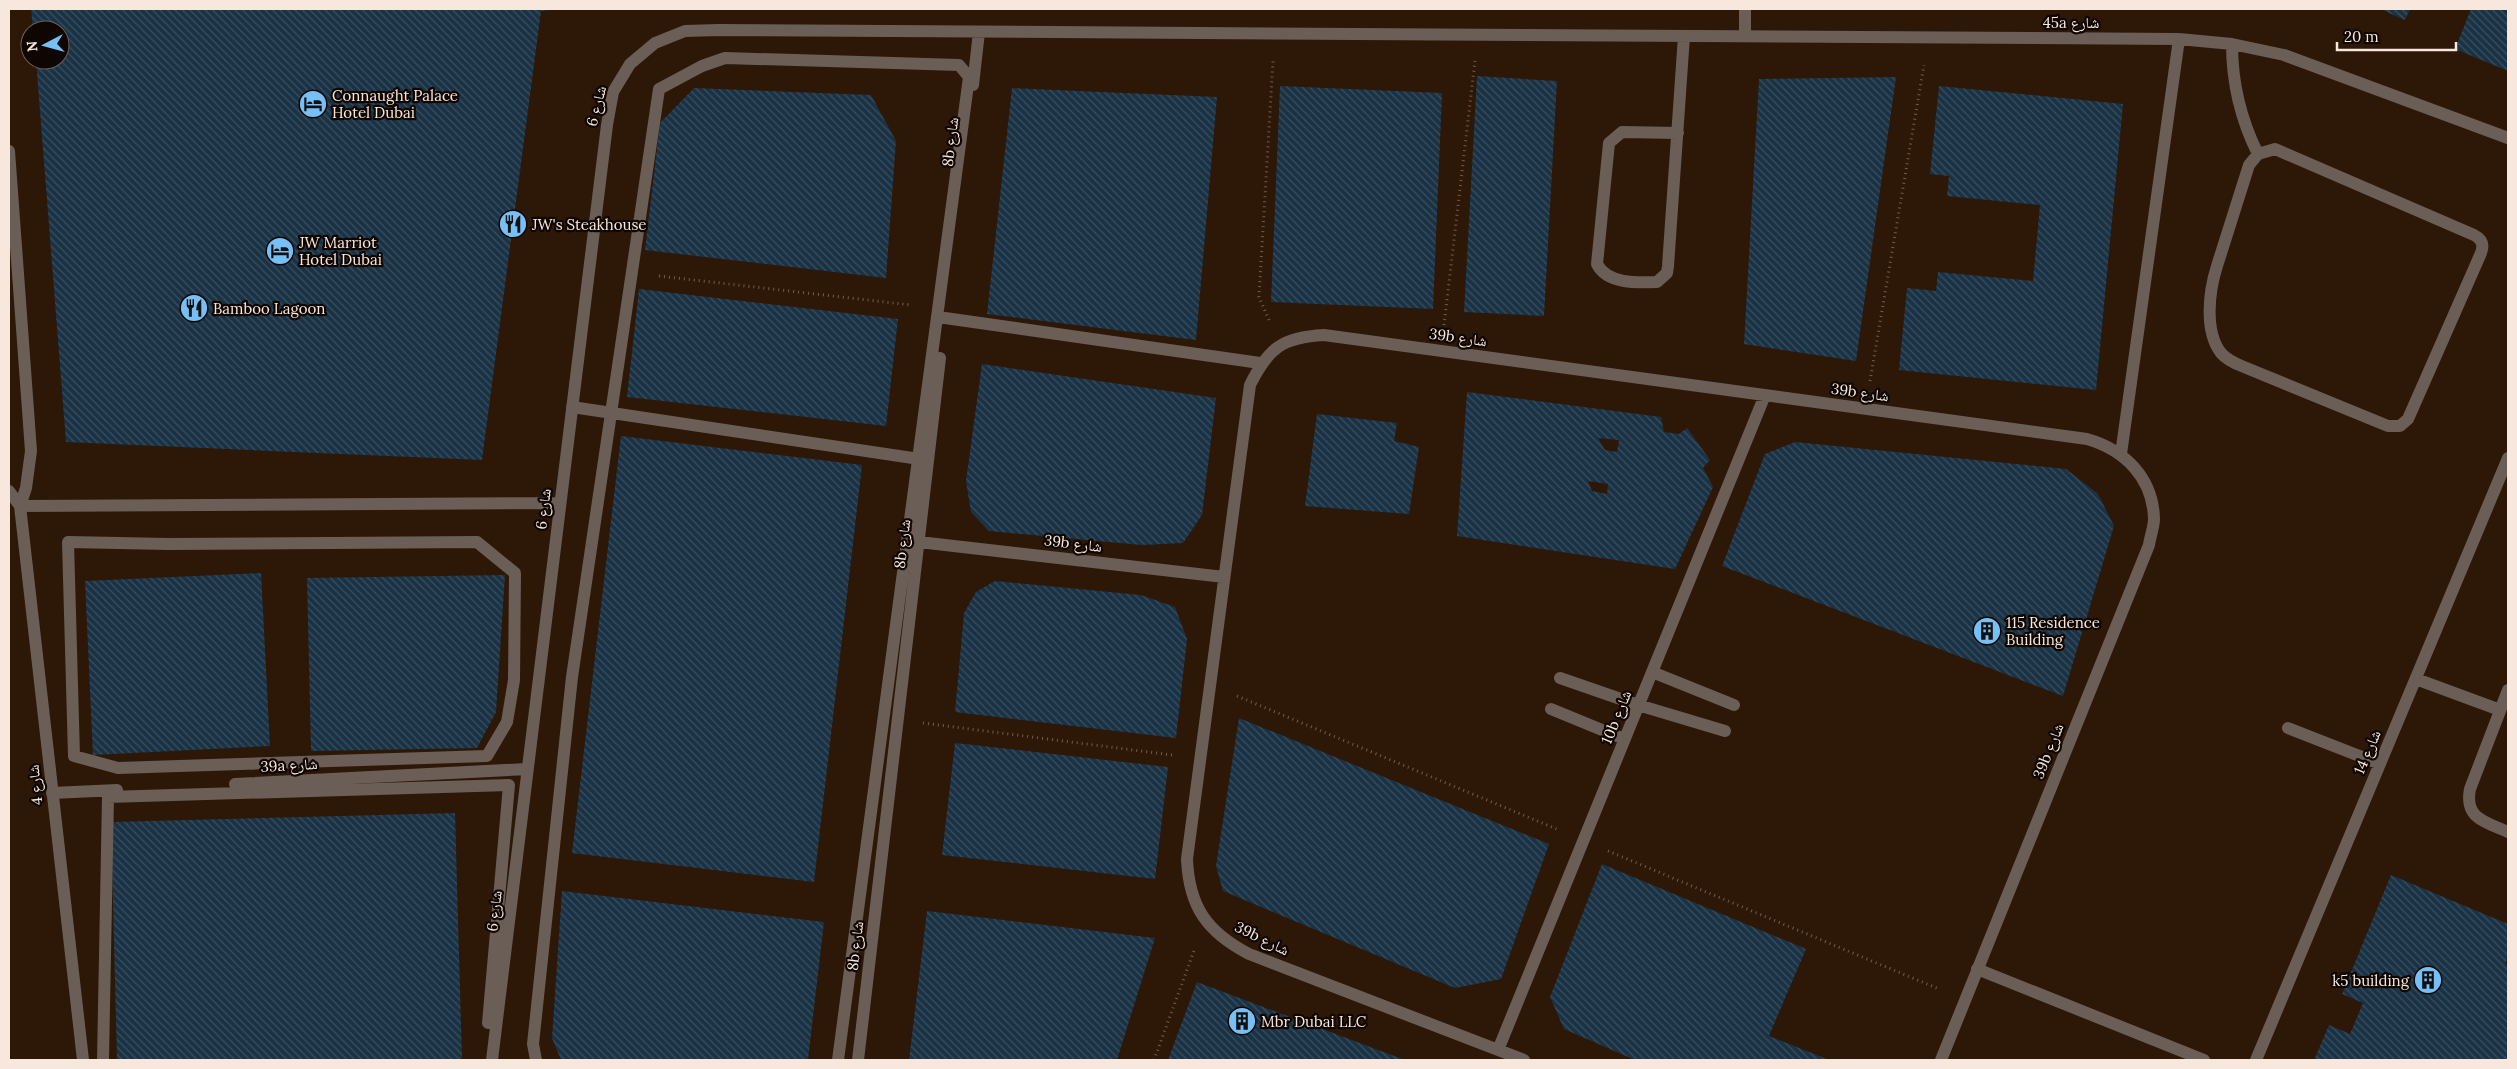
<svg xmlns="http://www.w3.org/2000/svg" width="2517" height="1069" viewBox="0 0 2517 1069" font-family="Lora,'Noto Naskh Arabic',serif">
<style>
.building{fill:url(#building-back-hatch);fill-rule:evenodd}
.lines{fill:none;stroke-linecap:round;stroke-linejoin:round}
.path{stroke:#715d4e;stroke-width:3;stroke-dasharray:1 4;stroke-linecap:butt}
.minor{stroke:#6a5e56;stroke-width:12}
.labels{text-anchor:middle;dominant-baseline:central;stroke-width:4.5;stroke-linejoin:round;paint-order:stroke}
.street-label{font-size:15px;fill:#f7e7dc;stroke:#0f0602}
.poi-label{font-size:15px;fill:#f7e7dc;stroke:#0f0602;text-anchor:start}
</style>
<defs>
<pattern id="building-back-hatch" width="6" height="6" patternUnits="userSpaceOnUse" patternTransform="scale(1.25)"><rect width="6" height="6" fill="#193245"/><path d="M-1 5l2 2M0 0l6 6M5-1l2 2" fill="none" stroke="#3b505f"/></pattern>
</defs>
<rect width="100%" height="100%" fill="#2d1706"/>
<!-- building -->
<path class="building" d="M31 9H559L541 11 482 460 66 442 36 60H60V30H33Z
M2380 9H2410L2405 20Z
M2471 9H2508V71L2455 49Z
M1477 76 1557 81 1544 316 1464 312Z
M1896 77 1856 361 1744 344 1759 79Z
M1280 86 1442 93 1433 309 1271 302Z
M1939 86 2123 104 2096 390 1899 370 1907 288 1936 291 1938 272 2033 281 2040 205 1947 196 1949 176 1930 174Z
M694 88 871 95 896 141 886 278 645 250 660 123Z
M1012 88 1217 97 1196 340 987 314Z
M639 289 898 319 886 426 627 397Z
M982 364 1216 398 1202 515 1183 543 1142 545 989 531 971 512 966 481Z
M1467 392 1661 417 1664 432 1679 434 1687 428 1710 460 1703 468 1713 487 1675 569 1457 536ZM1598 438 1619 440 1617 452 1605 450ZM1588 481 1608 484 1607 494 1592 491Z
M1317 414 1397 423 1394 441 1419 447 1409 514 1305 506Z
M621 436 862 465 814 882 572 853Z
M1795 442 2066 469 2098 494 2114 526 2063 696 1722 566 1765 454Z
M261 573 270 746 93 755 85 581Z
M505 575 496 712 477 748 311 751 307 578Z
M995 581 1141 595 1175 607 1187 639 1176 738 955 712 964 613 976 592Z
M1239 718 1549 844 1501 979 1455 988 1223 891 1216 866Z
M955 743 1168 767 1155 879 942 855Z
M455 813 462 1060H117L111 822Z
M1602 864 1806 949 1769 1036 1829 1060H1635L1564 1029 1550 997Z
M2391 875 2508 924V956L2505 964 2508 965V1060H2314L2329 1025 2350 1034 2363 1003 2342 994Z
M562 891 824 922 808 1060H561L552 1038Z
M927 911 1155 938 1117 1060H909Z
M1197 982 1405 1060H1168Z"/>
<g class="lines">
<!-- path -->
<path class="path" d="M659 276 911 305
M1269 320 1259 297 1273 61
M1444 325 1475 61
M1870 381 1924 65
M1237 696 1559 830
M923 723 1172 755
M1608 851 1939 989
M1154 1060 1195 948"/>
<!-- minor -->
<path class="minor" d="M1745 36V9
M2232 44C2232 84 2240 118 2258 154
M973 85 979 32
M1678 133 1622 132 1609 143 1597 264C1607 284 1637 283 1657 282L1667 273 1668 266 1684 36
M2275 149 2474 235C2482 239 2484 245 2481 253L2408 419 2400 426H2388L2244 367C2236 364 2227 360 2221 353 2204 331 2209 291 2217 266L2249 165 2258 154Z
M9 151 31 451 26 488 20 506 83 1060
M945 318 1260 363
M572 407 926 460
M2121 454 2179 39
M9 491 20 506
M20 506 560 503
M68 542 168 544 477 542 515 573 514 680 507 722 487 756 118 768 74 756Z
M919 542 1224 577
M1652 672 1734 705
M1560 678 1638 705 1725 731
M2416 679 2500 710
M2508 690 2470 789C2464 819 2486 822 2508 832
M1551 709 1624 739
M2288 728 2380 764
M235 784 527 769
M52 793 117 790
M1977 969 2204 1060
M1498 1050 1765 395
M103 1060 108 797 509 785 488 1023
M492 1060 607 125 613 92 630 64 655 43 685 31 718 30 2179 39 2232 44 2284 55 2508 138
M536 1060 533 1044 572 677 659 89 702 66 725 58 959 65 969 77 838 1060
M858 1060 940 358
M1524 1060 1249 954C1207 932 1189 907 1187 859L1250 385C1268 348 1283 337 1324 335L2087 439C2125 450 2153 478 2154 519 2154 527 2150 537 2149 545L1941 1060
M2256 1060 2508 458"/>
</g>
<!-- icons -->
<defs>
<symbol id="hotel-disc" viewBox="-11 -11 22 22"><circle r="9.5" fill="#76c0f7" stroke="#0f0602"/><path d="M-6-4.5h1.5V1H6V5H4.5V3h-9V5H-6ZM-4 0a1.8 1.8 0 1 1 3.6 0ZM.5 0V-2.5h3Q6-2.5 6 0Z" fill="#111"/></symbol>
<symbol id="restaurant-disc" viewBox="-11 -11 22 22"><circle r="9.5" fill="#76c0f7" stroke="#0f0602"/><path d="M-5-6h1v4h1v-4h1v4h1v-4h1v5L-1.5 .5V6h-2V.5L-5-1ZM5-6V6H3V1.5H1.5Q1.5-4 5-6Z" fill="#111"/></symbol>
<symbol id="building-disc" viewBox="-11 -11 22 22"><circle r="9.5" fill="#76c0f7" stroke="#0f0602"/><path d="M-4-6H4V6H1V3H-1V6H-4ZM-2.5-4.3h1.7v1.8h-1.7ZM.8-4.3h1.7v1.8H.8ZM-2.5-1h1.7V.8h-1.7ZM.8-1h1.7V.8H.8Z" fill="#111"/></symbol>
</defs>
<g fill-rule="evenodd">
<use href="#hotel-disc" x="297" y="88" width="32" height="32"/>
<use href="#restaurant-disc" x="497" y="208" width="32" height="32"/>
<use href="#hotel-disc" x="264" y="235" width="32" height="32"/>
<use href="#restaurant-disc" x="178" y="292" width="32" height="32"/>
<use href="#building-disc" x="1971" y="615" width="32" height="32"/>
<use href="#building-disc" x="2412" y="964" width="32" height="32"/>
<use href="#building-disc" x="1226" y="1005" width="32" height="32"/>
</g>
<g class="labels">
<!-- street labels -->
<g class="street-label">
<text x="2071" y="22">45a شارع</text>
<text transform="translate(596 106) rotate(-76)">شارع 6</text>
<text transform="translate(950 142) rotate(-83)">8b شارع</text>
<text transform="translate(1458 337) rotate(8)">39b شارع</text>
<text transform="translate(1860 392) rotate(8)">39b شارع</text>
<text transform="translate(543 509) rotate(-83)">شارع 6</text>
<text transform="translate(1073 543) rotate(7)">39b شارع</text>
<text transform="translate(902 544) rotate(-83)">8b شارع</text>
<text transform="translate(1616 717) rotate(-68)">10b شارع</text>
<text transform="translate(2048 751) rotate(-68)">39b شارع</text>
<text transform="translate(2367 752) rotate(-67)">شارع 14</text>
<text transform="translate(289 765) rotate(-3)">39a شارع</text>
<text transform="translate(35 785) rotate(-96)">شارع 4</text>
<text transform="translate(494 911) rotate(-83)">شارع 6</text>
<text transform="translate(1262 938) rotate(26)">39b شارع</text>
<text transform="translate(855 946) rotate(-83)">8b شارع</text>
</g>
<!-- poi labels -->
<g class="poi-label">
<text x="332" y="95">Connaught Palace<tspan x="332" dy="17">Hotel Dubai</tspan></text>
<text x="532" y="224">JW's Steakhouse</text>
<text x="299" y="242">JW Marriot<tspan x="299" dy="17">Hotel Dubai</tspan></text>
<text x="213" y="308">Bamboo Lagoon</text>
<text x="2006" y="622">115 Residence<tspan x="2006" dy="17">Building</tspan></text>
<text x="2409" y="980" text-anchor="end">k5 building</text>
<text x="1261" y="1021">Mbr Dubai LLC</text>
</g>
</g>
<!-- border -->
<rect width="2517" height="1069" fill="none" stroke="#f7e7dc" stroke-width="20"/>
<!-- north arrow -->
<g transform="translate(45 45) rotate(264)"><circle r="24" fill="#0f0602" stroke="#6c6059"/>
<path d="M0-4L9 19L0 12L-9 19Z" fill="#76c0f7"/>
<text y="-8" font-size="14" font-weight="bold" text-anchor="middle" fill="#f7e7dc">N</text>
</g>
<!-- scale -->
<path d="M2337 42v8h119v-8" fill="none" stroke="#f7e7dc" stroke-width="2.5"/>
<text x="2344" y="42" font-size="15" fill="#f7e7dc" stroke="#0f0602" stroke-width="4" paint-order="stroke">20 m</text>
</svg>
